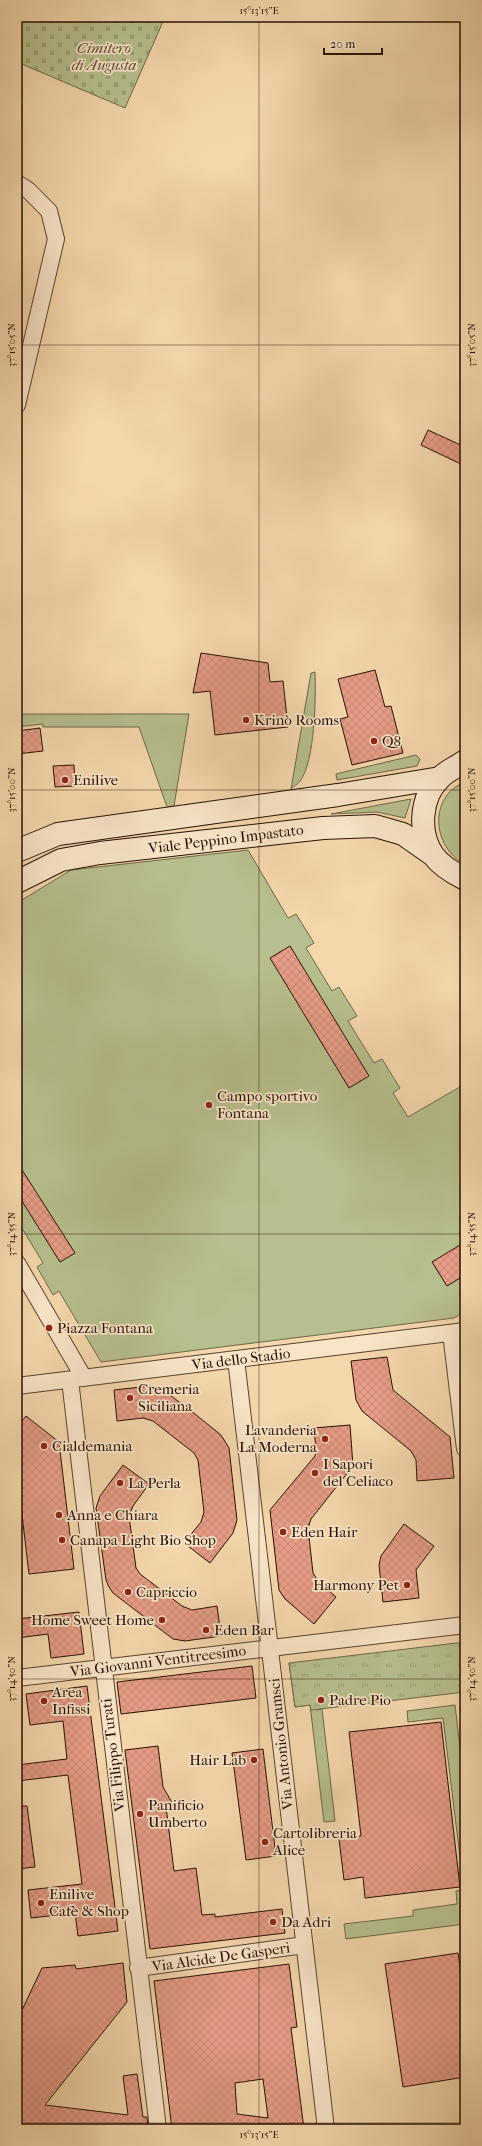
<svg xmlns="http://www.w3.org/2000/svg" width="482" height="2146" viewBox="0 0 482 2146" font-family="'IM FELL French Canon',serif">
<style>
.green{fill:#b6bf8d;stroke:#6f6748}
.cemetery{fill:url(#cemetery-stones);stroke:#6f6748}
.park{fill:url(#park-tufts);stroke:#6f6748}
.building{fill:url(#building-cross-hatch);stroke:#280f03;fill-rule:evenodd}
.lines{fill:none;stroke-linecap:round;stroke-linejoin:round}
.minor-casing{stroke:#5b412d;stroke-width:18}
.secondary-casing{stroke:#280f03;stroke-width:24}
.minor{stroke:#f8e5c8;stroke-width:16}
.secondary{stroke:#f8e5c8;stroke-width:22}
.ticks{fill:none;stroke:#280f03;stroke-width:1;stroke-opacity:0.45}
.poi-dot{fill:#8f2418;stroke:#f8e5c8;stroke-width:1.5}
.labels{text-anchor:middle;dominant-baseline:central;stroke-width:3.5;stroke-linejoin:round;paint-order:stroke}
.park-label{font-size:15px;font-style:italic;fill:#5a4d33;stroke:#f8e5c8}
.poi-label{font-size:15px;fill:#280f03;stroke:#f8e5c8;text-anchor:start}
.street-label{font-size:15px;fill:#280f03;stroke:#f8e5c8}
.neatline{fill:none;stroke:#280f03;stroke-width:1.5}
.ticks-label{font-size:10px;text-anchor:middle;fill:#280f03}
</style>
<defs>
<pattern id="cemetery-stones" width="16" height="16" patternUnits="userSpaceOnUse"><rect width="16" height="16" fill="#b6bf8d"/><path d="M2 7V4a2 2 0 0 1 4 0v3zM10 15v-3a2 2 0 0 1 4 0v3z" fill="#9ca378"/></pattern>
<pattern id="park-tufts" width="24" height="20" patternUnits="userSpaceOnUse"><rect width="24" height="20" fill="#b6bf8d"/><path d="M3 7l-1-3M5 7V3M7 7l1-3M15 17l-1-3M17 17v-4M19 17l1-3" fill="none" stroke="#9ca378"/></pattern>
<pattern id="building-cross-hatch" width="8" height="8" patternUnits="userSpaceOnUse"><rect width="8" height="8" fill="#e79d87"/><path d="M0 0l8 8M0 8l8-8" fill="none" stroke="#c68673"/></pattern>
</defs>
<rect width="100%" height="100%" fill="#f4d7ab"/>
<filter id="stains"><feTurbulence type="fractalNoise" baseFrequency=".005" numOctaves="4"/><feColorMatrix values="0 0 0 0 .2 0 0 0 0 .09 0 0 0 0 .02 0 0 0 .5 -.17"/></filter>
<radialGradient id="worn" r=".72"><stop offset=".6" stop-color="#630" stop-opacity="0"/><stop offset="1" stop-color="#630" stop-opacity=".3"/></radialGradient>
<!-- green -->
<path class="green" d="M315 672C316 696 315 762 300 781 298 784 293 787 291 789L311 673Z
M17 714H189L174 806 167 807 139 727H43V724L17 727Z
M416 755 420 759 417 766 337 780 336 774Z
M465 782V864C432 848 428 796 465 782Z
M411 799 405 818 377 812 331 814Z
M248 850 288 918 296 914 314 943 306 948 332 991 339 987 357 1016 348 1021 374 1063 382 1059 400 1088 393 1093 408 1117 465 1084V1312L454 1318 101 1362 59 1291 53 1295 37 1267 43 1263 17 1220V903L71 870Z
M289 1663 316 1710 322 1709 335 1821 324 1822 310 1705 295 1707Z
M455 1705 465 1790V1924L346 1939 344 1924 413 1916V1910L457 1904 456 1891 464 1890 443 1718 408 1722 407 1711Z"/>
<!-- cemetery -->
<path class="cemetery" d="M17 17H165L125 108 17 62Z"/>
<!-- park -->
<path class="park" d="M465 1642V1692L311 1710 310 1705 295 1707 289 1663Z"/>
<!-- building -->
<path class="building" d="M428 430 465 447V466L421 445Z
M201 653 268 663 270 682 283 681 288 727 215 735 210 691 193 693Z
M375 670 385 707 391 706 403 753 352 765 340 719 348 717 338 679Z
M40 728 43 751 17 754V731Z
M74 765 75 786 55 787 53 766Z
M290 946 369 1076 349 1088 270 958Z
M17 1162 75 1253 60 1262 17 1193Z
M465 1242V1275L447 1286 432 1262Z
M387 1357 393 1390 450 1437 454 1478 417 1481 416 1460 411 1451 362 1411 356 1400 351 1361Z
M150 1386 162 1389 195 1414 221 1435 229 1448 237 1520 233 1533 210 1563 184 1543 201 1522 204 1512 198 1460 194 1453 153 1421 143 1418 117 1421 114 1390Z
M26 1416 59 1442 74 1569 29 1574 17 1473V1427Z
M350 1425 353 1466 311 1519 308 1528 313 1573 318 1581 336 1597 314 1624 285 1599 279 1590 270 1510 315 1456 316 1450 314 1428Z
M123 1465 149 1484 133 1506 129 1516 136 1568 140 1574 182 1606 192 1610 217 1606 221 1636 185 1641 173 1639 113 1593 109 1587 106 1580 96 1508 100 1496Z
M404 1524 434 1546 416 1570 419 1598 383 1602 379 1565 381 1556Z
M79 1612 84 1654 51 1658 48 1634 17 1638V1619Z
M252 1666 256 1698 121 1714 117 1682Z
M87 1686 118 1931 78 1936 75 1913 31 1918 28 1890 82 1884 68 1775 17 1781V1765L67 1759 63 1721 30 1725 26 1694Z
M441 1722 460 1887 365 1898 363 1877 344 1880 339 1839 361 1836 349 1732Z
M158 1746 163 1787 174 1806 166 1807 174 1871 196 1868 202 1915 215 1914V1917L282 1909 285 1933 150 1949 125 1750Z
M263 1749 276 1856 246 1860 232 1753Z
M17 1806H27L35 1867 17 1869Z
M458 1953 465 2002V2077L403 2087 385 1964Z
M123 1963 127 2002 45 2105 128 2115 123 2076 137 2074 143 2117H147L148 2129H17V2009L22 2010 42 1968 75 1965 76 1969Z
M289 1964 297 2027 291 2028 304 2129H172L154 1981ZM263 2079 268 2118 237 2114 235 2083Z"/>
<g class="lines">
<defs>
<path id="minor" d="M17 183 28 190 49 211 56 239 17 405
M17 1263 84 1378
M451 1333 465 1449
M236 1359 326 2129
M70 1380 158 2129
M17 1386 465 1331
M17 1678 465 1625
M138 1968 304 1945"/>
<path id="secondary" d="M465 761C457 767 446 771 440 778 420 797 418 833 433 855 441 866 453 873 465 879
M17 851 58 834 338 795 440 778
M17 882 61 860 100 853 323 828 375 826 403 834 433 855"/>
</defs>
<!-- minor casing -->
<use href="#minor" class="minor-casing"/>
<!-- secondary casing -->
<use href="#secondary" class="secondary-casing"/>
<!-- minor -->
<use href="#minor" class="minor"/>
<!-- secondary -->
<use href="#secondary" class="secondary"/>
</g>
<!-- ticks -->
<path class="ticks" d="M259 17V2129M17 345H465M17 790H465M17 1234H465M17 1679H465M17 2123H465"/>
<!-- markers -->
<g class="poi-dot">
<circle cx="246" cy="720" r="4"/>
<circle cx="374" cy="741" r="4"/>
<circle cx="65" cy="780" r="4"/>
<circle cx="209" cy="1105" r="4"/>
<circle cx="49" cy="1328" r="4"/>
<circle cx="130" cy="1398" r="4"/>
<circle cx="325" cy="1439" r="4"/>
<circle cx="44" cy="1446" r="4"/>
<circle cx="315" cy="1473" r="4"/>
<circle cx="120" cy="1483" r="4"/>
<circle cx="59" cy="1515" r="4"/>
<circle cx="283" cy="1532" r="4"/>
<circle cx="62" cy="1540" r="4"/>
<circle cx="407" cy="1585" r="4"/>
<circle cx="128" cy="1592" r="4"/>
<circle cx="162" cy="1620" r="4"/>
<circle cx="206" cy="1630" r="4"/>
<circle cx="321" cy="1700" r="4"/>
<circle cx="44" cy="1701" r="4"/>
<circle cx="254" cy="1760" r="4"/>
<circle cx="140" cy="1814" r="4"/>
<circle cx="265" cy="1842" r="4"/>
<circle cx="41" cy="1903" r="4"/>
<circle cx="273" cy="1922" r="4"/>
</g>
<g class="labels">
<!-- park labels -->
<g class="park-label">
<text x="104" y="48">Cimitero<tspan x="104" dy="17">di Augusta</tspan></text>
</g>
<!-- poi labels -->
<g class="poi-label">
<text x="254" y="720">Krinò Rooms</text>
<text x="382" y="741">Q8</text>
<text x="73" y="780">Enilive</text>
<text x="217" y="1096">Campo sportivo<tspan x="217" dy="17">Fontana</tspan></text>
<text x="57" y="1328">Piazza Fontana</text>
<text x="138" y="1389">Cremeria<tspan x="138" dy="17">Siciliana</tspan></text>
<text x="317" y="1430" text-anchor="end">Lavanderia<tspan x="317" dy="17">La Moderna</tspan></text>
<text x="52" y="1446">Cialdemania</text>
<text x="323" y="1464">I Sapori<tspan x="323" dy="17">del Celiaco</tspan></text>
<text x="128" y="1483">La Perla</text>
<text x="67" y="1515">Anna e Chiara</text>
<text x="291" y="1532">Eden Hair</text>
<text x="70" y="1540">Canapa Light Bio Shop</text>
<text x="399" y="1585" text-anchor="end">Harmony Pet</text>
<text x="136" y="1592">Capriccio</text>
<text x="154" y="1620" text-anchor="end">Home Sweet Home</text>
<text x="214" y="1630">Eden Bar</text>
<text x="52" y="1692">Area<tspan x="52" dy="17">Infissi</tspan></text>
<text x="329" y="1700">Padre Pio</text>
<text x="246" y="1760" text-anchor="end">Hair Lab</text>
<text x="148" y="1805">Panificio<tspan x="148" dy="17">Umberto</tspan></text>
<text x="273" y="1833">Cartolibreria<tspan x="273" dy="17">Alice</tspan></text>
<text x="49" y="1894">Enilive<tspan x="49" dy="17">Cafè &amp; Shop</tspan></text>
<text x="281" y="1922">Da Adri</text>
</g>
<!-- street labels -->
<g class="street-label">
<text transform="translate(226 839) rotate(-7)">Viale Peppino Impastato</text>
<text transform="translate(241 1359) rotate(-7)">Via dello Stadio</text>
<text transform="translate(158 1661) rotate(-7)">Via Giovanni Ventitreesimo</text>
<text transform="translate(281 1744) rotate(-96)">Via Antonio Gramsci</text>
<text transform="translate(113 1755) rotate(-97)">Via Filippo Turati</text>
<text transform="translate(221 1957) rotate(-8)">Via Alcide De Gasperi</text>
</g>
</g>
<!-- margin -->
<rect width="482" height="2146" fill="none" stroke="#f4d7ab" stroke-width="44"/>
<!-- scale -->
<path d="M324 48v6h58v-6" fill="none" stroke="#280f03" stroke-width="2"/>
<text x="330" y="48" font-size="12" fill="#280f03" stroke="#f8e5c8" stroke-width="3" paint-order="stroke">20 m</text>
<rect x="22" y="22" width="438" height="2102" class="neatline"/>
<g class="ticks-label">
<text x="259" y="14">15°13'15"E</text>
<text transform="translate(11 345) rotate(-90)" y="4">37°15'05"N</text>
<text transform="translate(471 345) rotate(-90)" y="4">37°15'05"N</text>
<text transform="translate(11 790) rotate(-90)" y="4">37°15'00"N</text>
<text transform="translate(471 790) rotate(-90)" y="4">37°15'00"N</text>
<text transform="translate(11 1234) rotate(-90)" y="4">37°14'55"N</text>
<text transform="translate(471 1234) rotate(-90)" y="4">37°14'55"N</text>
<text transform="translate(11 1679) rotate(-90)" y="4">37°14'50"N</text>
<text transform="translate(471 1679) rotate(-90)" y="4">37°14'50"N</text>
<text x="259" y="2138">15°13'15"E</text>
</g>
<rect width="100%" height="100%" filter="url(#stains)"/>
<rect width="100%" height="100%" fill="url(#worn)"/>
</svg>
